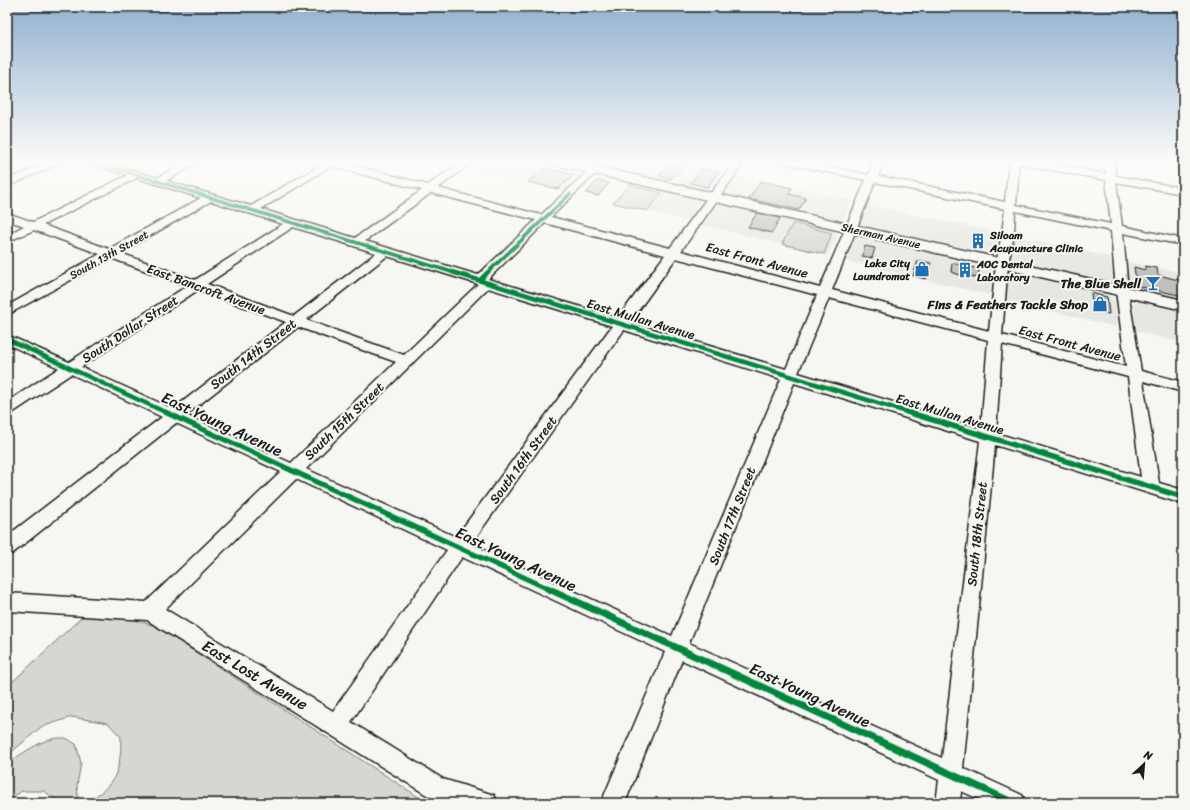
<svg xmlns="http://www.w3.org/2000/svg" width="1190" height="810" viewBox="0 0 1190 810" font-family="Sriracha,sans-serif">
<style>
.built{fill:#e6e6e2}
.green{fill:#d6d6d2;stroke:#797977}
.building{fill:#c0c0bd;stroke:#1c1c1c}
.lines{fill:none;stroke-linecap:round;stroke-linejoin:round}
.minor-casing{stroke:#1c1c1c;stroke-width:3}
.major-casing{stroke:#1c1c1c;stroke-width:3}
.minor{fill:#f6f6f2;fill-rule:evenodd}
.major{fill:#f6f6f2;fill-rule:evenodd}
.cycleway-far3-casing{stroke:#f6f6f2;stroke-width:5.5}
.cycleway-far2-casing{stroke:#f6f6f2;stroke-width:7}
.cycleway-far1-casing{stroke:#f6f6f2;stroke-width:8}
.cycleway-casing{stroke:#f6f6f2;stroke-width:10}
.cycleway-far3{stroke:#00873e;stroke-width:3.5}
.cycleway-far2{stroke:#00873e;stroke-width:4.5}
.cycleway-far1{stroke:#00873e;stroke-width:5.5}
.cycleway{stroke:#00873e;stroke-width:7}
.labels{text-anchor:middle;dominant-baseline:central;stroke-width:4;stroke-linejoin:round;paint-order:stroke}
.far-poi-label{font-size:11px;font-weight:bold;fill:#1c1c1c;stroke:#f6f6f2;text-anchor:start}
.far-street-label{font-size:11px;fill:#1c1c1c;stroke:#f6f6f2}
.street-label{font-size:13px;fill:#1c1c1c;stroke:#f6f6f2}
.poi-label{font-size:13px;font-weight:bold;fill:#1c1c1c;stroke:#f6f6f2;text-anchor:end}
.near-street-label{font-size:16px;fill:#1c1c1c;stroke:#f6f6f2}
</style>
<rect width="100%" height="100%" fill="#f6f6f2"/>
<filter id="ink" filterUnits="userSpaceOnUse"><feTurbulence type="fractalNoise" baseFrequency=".025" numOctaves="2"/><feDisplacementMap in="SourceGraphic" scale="8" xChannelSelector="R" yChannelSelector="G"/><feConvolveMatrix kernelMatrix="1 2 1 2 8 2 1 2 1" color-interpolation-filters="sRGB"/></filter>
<g filter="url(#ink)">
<!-- built -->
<path class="built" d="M473 161H535L578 171 582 174 565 192 465 167Z
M611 161H668L723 173 710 190 706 191 610 169 606 166Z
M734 175 852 200 844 219 835 220 726 196 723 192Z
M631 184 697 199 702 203 688 221 613 203Z
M864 204 998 232 995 254 986 255 863 227 857 224Z
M713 205H721L832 230 836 233 837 236 827 256 700 224Z
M1011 235 1110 257 1113 280 1106 282 1016 261 1009 257Z
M856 236 987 266 992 269 993 272 990 295 842 260 853 237Z
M1126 261 1183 273V300L1132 287 1129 283Z
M1013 272 1108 295 1115 301 1117 327 1006 300 1009 275V273Z
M1137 301 1183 312V343L1136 331 1133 304Z"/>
<!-- green -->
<path class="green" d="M629 185 662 193 647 211 613 203Z
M793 223 832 233 824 254 782 244Z
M85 614 129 618 155 626 428 803H61L44 791H22L7 801V764C22 754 48 733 68 739 70 740 73 743 76 744L81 763 77 785 78 798 86 802C116 786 121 770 121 737L108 723 72 717 41 727 7 756V687Z"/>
<!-- building -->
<path class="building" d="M672 162 684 165 671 179 659 176Z
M545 168 574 175 558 189 528 182Z
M702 169 719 172 707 187 690 183Z
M598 180 609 183 598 196 586 193Z
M761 181 792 188 789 194 806 198 799 210 749 199Z
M757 213 780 218 772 233 748 227Z
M865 246 875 248 872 258 862 256Z
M918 260 931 263 926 279 913 276Z
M952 263 979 269 978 278 969 276V278L951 272Z
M1145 266 1157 268 1158 275 1183 281V296L1137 286 1134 267 1145 270Z
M1091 293 1107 297 1109 314 1093 310Z"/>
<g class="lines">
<defs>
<path id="minor" d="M51 161H64L7 187V180Z
M87 161H103L157 178 187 161H200L166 181 251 206 322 164 318 161H338L428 185 462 161H473L438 188 541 215 591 168 594 167 599 170 597 172 551 217 670 248 735 161H745L681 251 820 288 866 180 788 164 783 161H803L868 175 874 161H884L878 176 1005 202 1009 161H1037L1106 174 1104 161H1114L1116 176 1183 188V194L1116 182 1122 226 1183 239V245L1123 233 1128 291 1141 371 1183 382V392L1143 381 1159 483 1183 490V504L995 445 963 768 1022 795 1026 803H988L961 791 960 803H936L939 780 682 660 625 803H601L665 652 462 557 351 722 443 779 494 795 498 803H446L430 797 147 620 7 611V593L146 602 281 472 176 423 13 553 7 555V536L162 417 71 374 12 413 7 414V402L59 368 7 344V335L69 362 187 286 111 258 7 315V306L100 254 34 230 7 242V235L24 226 7 220V213L33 222 128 175 89 163ZM1019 164 1106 180 1111 224 1016 205ZM331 166 422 190 355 238 261 209ZM137 178 201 198 109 249 43 225ZM875 182 1005 209 1002 234 996 264 989 331 832 290ZM431 193 536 220 478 275 365 241ZM211 201 283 224 195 280 120 253ZM1015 211 1111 231 1116 291 1126 367 1002 335 1008 264 1014 234ZM545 223 665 255 618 318 488 279ZM293 227 376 253 294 316 207 284ZM387 256 478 284 404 355 306 320ZM676 258 817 295 786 369 630 322ZM488 288 612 326 456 537 306 469ZM198 290 286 322 173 409 81 367ZM829 298 988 340 981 429 798 373ZM298 327 396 362 291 463 186 415ZM624 330 781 379 672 636 471 544ZM1002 344 1128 377 1141 477 996 433ZM794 383 980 441 942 758 689 643ZM296 479 447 550 333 711 165 609Z"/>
<path id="major" d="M550 161H573L1183 300V310L556 165 552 164Z"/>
</defs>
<!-- minor casing -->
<use href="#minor" class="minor-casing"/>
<!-- major casing -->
<use href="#major" class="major-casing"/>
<!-- minor -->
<use href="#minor" class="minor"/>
<!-- major -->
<use href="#major" class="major"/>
<defs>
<path id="cycleway-far3" d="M92 161 455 273
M487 273 570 194"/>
<path id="cycleway-far2" d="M452 272 910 413
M480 280 488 272
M7 339 167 413"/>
<path id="cycleway-far1" d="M165 412 549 589
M907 412 1183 497"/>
<path id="cycleway" d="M547 588 1014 803"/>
</defs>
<!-- cycleway-far3 casing -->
<use href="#cycleway-far3" class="cycleway-far3-casing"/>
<!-- cycleway-far2 casing -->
<use href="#cycleway-far2" class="cycleway-far2-casing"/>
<!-- cycleway-far1 casing -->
<use href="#cycleway-far1" class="cycleway-far1-casing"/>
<!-- cycleway casing -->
<use href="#cycleway" class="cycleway-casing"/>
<!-- cycleway-far3 -->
<use href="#cycleway-far3" class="cycleway-far3"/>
<!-- cycleway-far2 -->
<use href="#cycleway-far2" class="cycleway-far2"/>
<!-- cycleway-far1 -->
<use href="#cycleway-far1" class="cycleway-far1"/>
<!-- cycleway -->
<use href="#cycleway" class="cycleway"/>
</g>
</g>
<!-- sky -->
<linearGradient id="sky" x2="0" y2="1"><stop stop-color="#90b1cf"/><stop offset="0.59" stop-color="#fbfbf9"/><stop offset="1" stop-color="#fbfbf9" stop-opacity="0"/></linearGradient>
<rect width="1190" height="275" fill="url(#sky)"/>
<!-- icons -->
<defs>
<symbol id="building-bare" viewBox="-9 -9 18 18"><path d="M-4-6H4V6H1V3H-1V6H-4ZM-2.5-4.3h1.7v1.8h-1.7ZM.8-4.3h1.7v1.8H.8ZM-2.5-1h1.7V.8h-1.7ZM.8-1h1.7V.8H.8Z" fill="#1f6fb2" stroke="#f6f6f2" stroke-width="2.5" paint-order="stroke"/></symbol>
<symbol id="shop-bare" viewBox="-9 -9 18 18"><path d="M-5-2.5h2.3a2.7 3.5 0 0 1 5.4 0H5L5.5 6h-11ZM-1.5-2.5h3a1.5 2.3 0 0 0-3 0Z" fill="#1f6fb2" stroke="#f6f6f2" stroke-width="2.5" paint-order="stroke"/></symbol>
<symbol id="bar-bare" viewBox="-9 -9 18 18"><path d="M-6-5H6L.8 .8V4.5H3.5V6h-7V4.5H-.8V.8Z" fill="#1f6fb2" stroke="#f6f6f2" stroke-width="2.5" paint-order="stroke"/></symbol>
</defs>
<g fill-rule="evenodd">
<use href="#building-bare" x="967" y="230" width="22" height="22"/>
<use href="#shop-bare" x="911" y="258" width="22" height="22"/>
<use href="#building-bare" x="954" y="259" width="22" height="22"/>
<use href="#bar-bare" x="1142" y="272" width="22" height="22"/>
<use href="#shop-bare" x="1089" y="293" width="22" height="22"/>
</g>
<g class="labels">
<!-- far-poi labels -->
<g class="far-poi-label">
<text x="990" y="235">Siloam<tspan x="990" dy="13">Acupuncture Clinic</tspan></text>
<text x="910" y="263" text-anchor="end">Lake City<tspan x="910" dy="13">Laundromat</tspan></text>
<text x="977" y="264">AOC Dental<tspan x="977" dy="13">Laboratory</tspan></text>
</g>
<!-- far-street labels -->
<g class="far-street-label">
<text transform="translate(881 236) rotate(13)">Sherman Avenue</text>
<text transform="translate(109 255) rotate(-29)">South 13th Street</text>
</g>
<!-- street labels -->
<g class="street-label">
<text transform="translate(757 260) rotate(15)">East Front Avenue</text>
<text transform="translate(206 289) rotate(20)">East Bancroft Avenue</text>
<text transform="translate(641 319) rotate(17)">East Mullan Avenue</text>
<text transform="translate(130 329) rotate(-33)">South Dollar Street</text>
<text transform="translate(1070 343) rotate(15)">East Front Avenue</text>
<text transform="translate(253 354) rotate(-38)">South 14th Street</text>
<text transform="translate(950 414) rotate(17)">East Mullan Avenue</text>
<text transform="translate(344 421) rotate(-44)">South 15th Street</text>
<text transform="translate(523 460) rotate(-54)">South 16th Street</text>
<text transform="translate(732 516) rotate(-68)">South 17th Street</text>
<text transform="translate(977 534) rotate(-84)">South 18th Street</text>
</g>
<!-- poi labels -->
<g class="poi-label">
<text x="1141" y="283">The Blue Shell</text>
<text x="1088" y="304">Fins &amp; Feathers Tackle Shop</text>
</g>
<!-- near-street labels -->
<g class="near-street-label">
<text transform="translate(222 424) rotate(25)">East Young Avenue</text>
<text transform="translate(516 559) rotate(25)">East Young Avenue</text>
<text transform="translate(255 675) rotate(31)">East Lost Avenue</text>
<text transform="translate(810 695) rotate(25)">East Young Avenue</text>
</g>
</g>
<!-- margin -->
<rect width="1190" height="810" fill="none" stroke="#f6f6f2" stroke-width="24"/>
<rect x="12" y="12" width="1166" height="786" fill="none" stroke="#1c1c1c" stroke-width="1.5" filter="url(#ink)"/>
<!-- north arrow -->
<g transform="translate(1144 764) rotate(26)" stroke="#f6f6f2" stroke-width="3" paint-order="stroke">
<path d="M0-3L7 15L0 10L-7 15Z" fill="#1c1c1c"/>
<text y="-6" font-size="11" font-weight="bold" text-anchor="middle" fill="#1c1c1c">N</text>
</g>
</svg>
